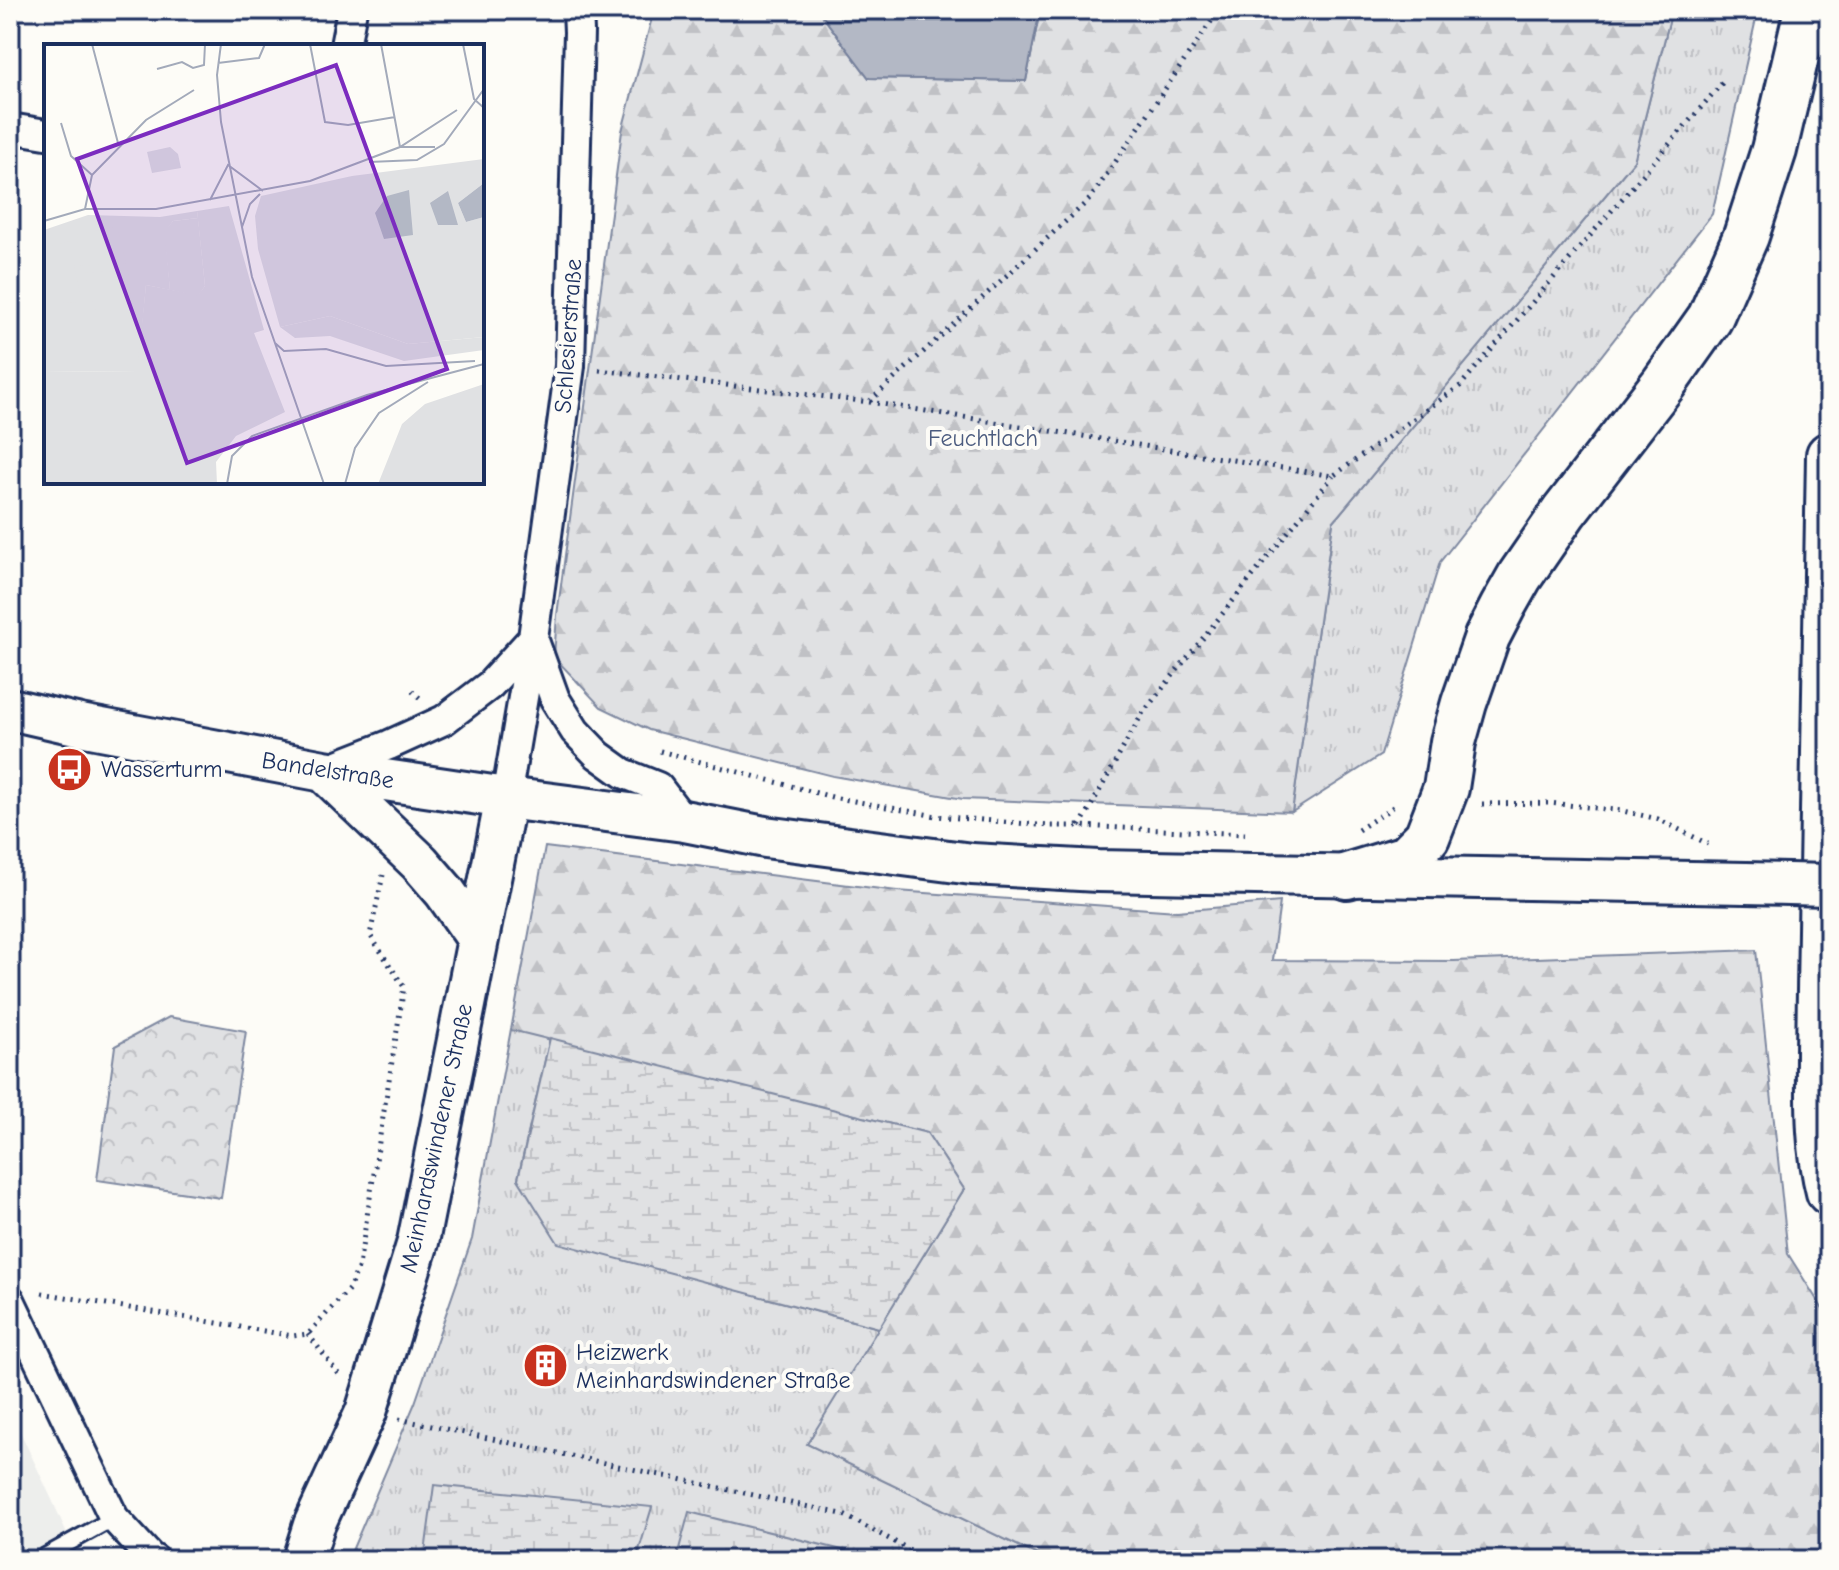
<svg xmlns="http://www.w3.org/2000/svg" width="1839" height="1570" viewBox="0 0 1839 1570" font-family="'Comic Neue',sans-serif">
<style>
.built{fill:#edeeec}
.grass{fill:url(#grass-tufts);stroke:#7e88a0;stroke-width:2}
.forest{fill:url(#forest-firs);stroke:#7e88a0;stroke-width:2}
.wetland{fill:url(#wetland-marsh);stroke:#7e88a0;stroke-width:2}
.park{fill:url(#park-crowns);stroke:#7e88a0;stroke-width:2}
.water{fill:#b3b8c5;stroke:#76819c;stroke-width:2}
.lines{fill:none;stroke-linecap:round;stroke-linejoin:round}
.lane-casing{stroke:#1b2f5e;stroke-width:20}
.street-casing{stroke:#1b2f5e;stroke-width:34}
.secondary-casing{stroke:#1b2f5e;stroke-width:46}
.primary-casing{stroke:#1b2f5e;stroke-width:50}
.path{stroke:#1b2f5e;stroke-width:5;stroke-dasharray:2 6;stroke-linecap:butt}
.lane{stroke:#fdfcf7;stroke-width:14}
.street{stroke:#fdfcf7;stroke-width:28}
.secondary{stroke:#fdfcf7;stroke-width:40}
.primary{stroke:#fdfcf7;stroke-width:44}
.secondary-bridge-casing{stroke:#1b2f5e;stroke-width:46;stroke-linecap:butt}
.secondary-bridge{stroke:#fdfcf7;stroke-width:40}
.labels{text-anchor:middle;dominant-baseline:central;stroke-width:8;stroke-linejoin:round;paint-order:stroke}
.street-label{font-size:24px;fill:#1b2f5e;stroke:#fdfcf7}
.park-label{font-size:24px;fill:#4c5c7f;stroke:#fdfcf7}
.poi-label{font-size:24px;fill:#1b2f5e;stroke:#fdfcf7;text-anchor:start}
.inset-road{fill:none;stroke:#a3aaba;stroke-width:2}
.view{fill:#7b2cbf;fill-opacity:0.15;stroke:#7b2cbf;stroke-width:4}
.inset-edge{fill:none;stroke:#1b2f5e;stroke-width:4}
</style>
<defs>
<pattern id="grass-tufts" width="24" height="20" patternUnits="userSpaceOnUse" patternTransform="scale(2)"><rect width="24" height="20" fill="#e0e1e3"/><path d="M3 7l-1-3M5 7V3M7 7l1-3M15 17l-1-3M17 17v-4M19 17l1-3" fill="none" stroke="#c0c1c5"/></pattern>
<pattern id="forest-firs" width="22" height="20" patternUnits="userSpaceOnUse" patternTransform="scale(2)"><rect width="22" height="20" fill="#e0e1e3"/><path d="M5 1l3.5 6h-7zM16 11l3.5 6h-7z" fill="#c0c1c5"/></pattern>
<pattern id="wetland-marsh" width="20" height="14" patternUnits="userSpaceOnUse" patternTransform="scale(2)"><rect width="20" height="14" fill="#e0e1e3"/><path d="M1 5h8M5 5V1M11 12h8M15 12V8" fill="none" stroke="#c0c1c5"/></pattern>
<pattern id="park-crowns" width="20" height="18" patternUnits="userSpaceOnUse" patternTransform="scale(2)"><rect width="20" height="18" fill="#e0e1e3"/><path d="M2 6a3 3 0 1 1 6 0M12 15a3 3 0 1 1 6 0" fill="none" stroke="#c0c1c5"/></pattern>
</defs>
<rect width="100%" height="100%" fill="#fdfcf7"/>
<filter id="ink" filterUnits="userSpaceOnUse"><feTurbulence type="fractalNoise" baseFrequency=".0125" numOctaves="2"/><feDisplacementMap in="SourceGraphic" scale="16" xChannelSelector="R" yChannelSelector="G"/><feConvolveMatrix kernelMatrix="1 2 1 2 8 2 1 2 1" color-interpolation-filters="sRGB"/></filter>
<g filter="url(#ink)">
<!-- built -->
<path class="built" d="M10 1410 53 1502 79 1560H10Z"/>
<!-- grass -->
<path class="grass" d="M1672 10H1758L1712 214 1440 562 1381 755 1292 812 1333 522 1634 161Z
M511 1029 550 1038 518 1178 558 1242 879 1328 808 1444 1048 1560H348L415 1403 472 1239Z"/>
<!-- forest -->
<path class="forest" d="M654 10H818L869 78 1026 81 1040 10H1672L1634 161 1333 522 1292 812 963 799 833 776 649 730 601 707 554 657 557 615 622 131Z
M545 847 897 891 1177 911 1280 902 1272 960 1454 961 1756 950 1788 1254 1829 1319V1560H1048L807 1444 964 1189 927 1133 511 1030Z"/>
<!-- wetland -->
<path class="wetland" d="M550 1038 927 1133 964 1189 879 1328 558 1243 518 1179Z
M434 1485 652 1507 636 1560H424Z
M689 1512 846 1551 852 1560H676Z"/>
<!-- park -->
<path class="park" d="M169 1017 246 1031 221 1198 97 1180 115 1046Z"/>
<!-- water -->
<path class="water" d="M818 10H1040L1026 81 869 78Z"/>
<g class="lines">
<defs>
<path id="lane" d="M38 1560 114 1518"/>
<path id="street" d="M345 46 352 10
M10 128 46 134
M533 638 555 699 575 731 598 755 623 773 658 787 684 821
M325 770 389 745 444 720 490 685 533 638
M506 798 533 638 570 366 579 32 578 10
M10 1300 114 1518 150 1557 155 1560"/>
<path id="secondary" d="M10 709 80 725 324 771 506 798 684 821 765 837 972 864 1098 871 1746 883
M324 771 420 863 445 892 478 939
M303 1560 314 1525 366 1412 418 1242 506 798"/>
<path id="primary" d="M1829 455 1819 1050C1819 1097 1817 1146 1829 1192
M1347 876 1406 858 1427 837 1446 788 1453 742 1464 703 1487 637 1503 606 1520 576 1564 512 1664 383 1710 318 1746 236 1774 150 1807 10"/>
</defs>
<!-- lane casing -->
<use href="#lane" class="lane-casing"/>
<!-- street casing -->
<use href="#street" class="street-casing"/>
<!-- secondary casing -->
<use href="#secondary" class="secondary-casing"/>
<!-- primary casing -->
<use href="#primary" class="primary-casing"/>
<!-- path -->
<path class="path" d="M599 370 869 402 1333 476 1460 386 1723 82
M870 401 1090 199 1219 10
M412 691 422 700
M660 751 832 797 936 816 1050 826H1080L1245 834
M1482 804 1550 803 1623 811 1658 819 1708 844
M1080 826 1142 714 1333 476
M1358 830 1396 805
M42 1293 293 1336 308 1334 349 1289 359 1266 404 987 370 935 383 875
M308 1334 340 1376
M399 1419 842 1514 929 1560"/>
<!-- lane -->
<use href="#lane" class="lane"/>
<!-- street -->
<use href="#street" class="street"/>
<!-- secondary -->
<use href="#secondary" class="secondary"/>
<!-- primary -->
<use href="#primary" class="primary"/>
<defs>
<path id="secondary-bridge" d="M1746 883 1829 885"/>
</defs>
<!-- secondary-bridge casing -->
<use href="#secondary-bridge" class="secondary-bridge-casing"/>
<!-- secondary-bridge -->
<use href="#secondary-bridge" class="secondary-bridge"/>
</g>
</g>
<!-- icons -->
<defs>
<symbol id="bus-disc" viewBox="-11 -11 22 22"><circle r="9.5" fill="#c8321e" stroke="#fdfcf7"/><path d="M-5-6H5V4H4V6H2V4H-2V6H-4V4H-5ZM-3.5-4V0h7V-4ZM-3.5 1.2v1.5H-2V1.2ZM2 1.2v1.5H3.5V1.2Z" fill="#fff"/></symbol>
<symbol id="building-disc" viewBox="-11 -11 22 22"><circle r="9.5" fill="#c8321e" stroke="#fdfcf7"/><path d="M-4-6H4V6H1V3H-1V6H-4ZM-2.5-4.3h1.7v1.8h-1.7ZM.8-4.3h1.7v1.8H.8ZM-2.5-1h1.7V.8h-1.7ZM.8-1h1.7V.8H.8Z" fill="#fff"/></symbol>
</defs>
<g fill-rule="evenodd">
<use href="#bus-disc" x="44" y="744" width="51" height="51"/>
<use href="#building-disc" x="520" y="1340" width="51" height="51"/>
</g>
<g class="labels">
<!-- street labels -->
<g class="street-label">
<text transform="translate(568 336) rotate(-86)">Schlesierstraße</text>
<text transform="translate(328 770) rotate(9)">Bandelstraße</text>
<text transform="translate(436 1138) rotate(-78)">Meinhardswindener Straße</text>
</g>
<!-- park labels -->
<g class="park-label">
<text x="983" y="438">Feuchtlach</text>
</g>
<!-- poi labels -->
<g class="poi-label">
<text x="101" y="769">Wasserturm</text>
<text x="576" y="1352">Heizwerk<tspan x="576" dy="28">Meinhardswindener Straße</tspan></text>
</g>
</g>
<!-- overview -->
<g transform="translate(44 44)">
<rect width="440" height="440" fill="#fdfcf7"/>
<path d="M153 167 154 174 129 177 121 188 126 246 102 241 94 327 0 328V186L44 171 116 173ZM286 272 364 300 440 293V306L360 317 286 292 251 294 236 283Z" fill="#e0e1e3"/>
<path d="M440 115V139L414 159 422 178 440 173V293L364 300 286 272 236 283 214 205 211 172 217 152 308 132ZM185 162 220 286 210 289 241 368 192 392 172 418 173 440H0V328L93 327 102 241 154 251 161 242 153 167ZM440 340V440H334L358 380 381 360Z" fill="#e0e1e3"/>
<path d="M154 174 161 242 154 252 126 246 120 188 129 177ZM73 182 82 219 36 222 33 191ZM25 197 38 259 16 258 6 249 0 229V204ZM84 226 87 254 76 267 51 265 40 229Z" fill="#e0e1e3"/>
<path d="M126 103 134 110 137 124 108 129 103 108Z" fill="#e0e1e3"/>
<path d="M440 139V173L422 178 414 159ZM365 146 369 191 340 195 331 169 343 152ZM404 147 414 181H394L386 159Z" fill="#b3b8c5"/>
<path class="inset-road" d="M48 0 74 99M177 0 173 31 177 78 208 233 280 440M266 0 281 78 304 81 351 73M337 0 356 103H391M419 0 430 55 440 64M174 19 215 14 221 0M113 25 138 18 149 24 160 21 161 0M17 79 27 112 48 131M325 118 373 116 400 100 440 45M166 156 184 121 219 147M41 165 48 131 102 76 150 46M0 177 41 165H112L266 137 356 103 413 66M198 183 206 160 216 150M231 299 240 307 282 305 342 322 431 317M183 440 188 412 208 392 323 351 440 320M301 440 311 404 335 369 384 338"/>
<path class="view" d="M292 21 403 325 143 419 33 115Z"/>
<rect width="440" height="440" class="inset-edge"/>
</g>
<!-- margin -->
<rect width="1839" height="1570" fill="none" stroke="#fdfcf7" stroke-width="40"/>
<rect x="20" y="20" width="1799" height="1530" fill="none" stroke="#1b2f5e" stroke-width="3" filter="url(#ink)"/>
</svg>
